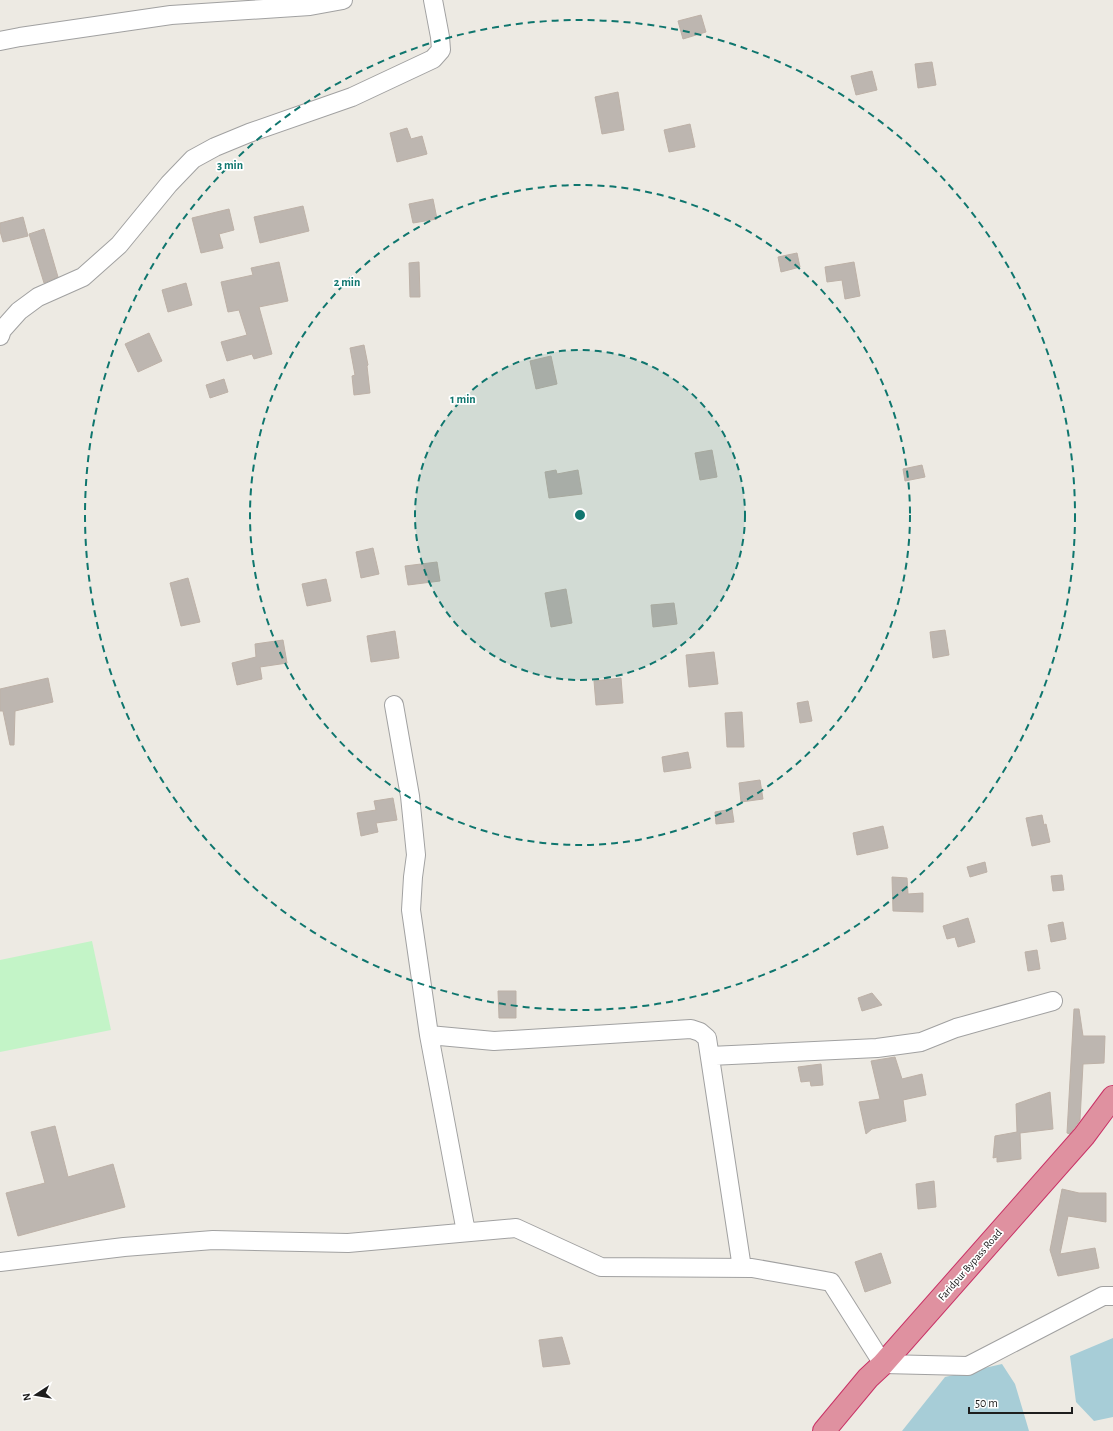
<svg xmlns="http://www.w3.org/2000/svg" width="1113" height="1431" viewBox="0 0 1113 1431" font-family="'Alegreya Sans',sans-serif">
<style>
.park{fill:#c3f4c7}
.water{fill:#a7cdd7}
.building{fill:#bdb6b0;stroke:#bdb1a7}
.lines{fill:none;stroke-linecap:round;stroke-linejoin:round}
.minor-casing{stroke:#a1a1a1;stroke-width:20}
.highway-casing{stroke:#c93266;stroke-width:24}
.minor{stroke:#fff;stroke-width:18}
.highway{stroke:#df91a0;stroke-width:22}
.ring{fill:none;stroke:#0f766e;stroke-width:2;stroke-dasharray:7 5}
.labels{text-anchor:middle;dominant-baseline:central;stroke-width:3.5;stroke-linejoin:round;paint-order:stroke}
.street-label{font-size:11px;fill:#1d1d1d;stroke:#fff}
.centre{fill:#0f766e;stroke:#fff;stroke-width:2}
.ring-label{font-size:12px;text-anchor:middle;font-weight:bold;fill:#0f766e;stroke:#fff;stroke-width:3.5;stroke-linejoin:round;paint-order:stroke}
</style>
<rect width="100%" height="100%" fill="#edeae3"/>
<!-- park -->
<path class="park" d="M92 941 111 1030 0 1052V960Z"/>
<!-- water -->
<path class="water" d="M1113 1338V1417L1094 1421 1076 1402 1070 1356Z
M1002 1364 1015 1384 1029 1431H902L945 1377Z"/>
<!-- building -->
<path class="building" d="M701 15 706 32 683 39 678 21Z
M932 62 936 85 918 88 915 64Z
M872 71 877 90 856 95 851 76Z
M618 92 624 130 602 134 595 97Z
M690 124 695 147 669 152 664 130Z
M407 128 411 139 422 136 427 154 397 162 390 133Z
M433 199 437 219 413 223 409 204Z
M303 206 309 231 260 243 254 217Z
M229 209 234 230 219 234 223 248 201 253 192 218Z
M23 217 28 236 3 242 0 231V223Z
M44 229 58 277 44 283 29 234Z
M797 253 800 267 781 272 778 257Z
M279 262 288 301 259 307 272 354 254 359 252 354 227 361 221 342 247 335 239 310 228 312 221 282 253 275 251 268Z
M419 262 420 297H410L409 263Z
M854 262 860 296 845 299 842 280 827 282 825 267Z
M186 283 192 305 168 312 162 290Z
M149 333 162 361 138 372 125 344Z
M364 345 368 365 367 366 370 393 354 395 352 376 355 375 350 348Z
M551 356 557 384 536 389 530 361Z
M224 379 228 392 210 398 206 385Z
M712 450 717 477 700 480 695 453Z
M922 465 925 477 905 481 903 469Z
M556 470 557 474 578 470 582 494 549 498 545 472Z
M373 548 379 574 361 578 356 552Z
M437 562 440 581 408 585 405 566Z
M188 578 200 622 181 626 170 583Z
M326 579 331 601 307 606 302 584Z
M566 589 572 623 551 627 545 593Z
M674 603 677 624 653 627 651 605Z
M945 630 949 655 933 658 930 632Z
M395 631 399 658 371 662 367 636Z
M283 640 287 663 260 667 262 679 237 685 232 663 256 657 255 644Z
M714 652 718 684 689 687 686 655Z
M48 678 53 702 15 711 14 745H10L3 711H0V689Z
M621 678 623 703 596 705 594 681Z
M808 701 812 721 800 723 797 703Z
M742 712 744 747H727L725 713Z
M688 752 691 768 664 772 662 757Z
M760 780 763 799 741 802 739 783Z
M393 798 397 820 376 823 378 832 361 836 357 813 376 810 374 801Z
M732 809 734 822 716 824 715 812Z
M1042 815 1044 825 1046 824 1050 842 1032 846 1026 818Z
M883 826 888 848 857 855 853 833Z
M985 862 987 872 970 877 967 867Z
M1062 875 1064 890 1053 891 1051 876Z
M892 877 907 878 908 894 923 893V912L893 911Z
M968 918 975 942 958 947 955 937 947 939 943 926Z
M1063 922 1066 939 1051 942 1048 925Z
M1037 950 1040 969 1028 971 1025 952Z
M498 991H516V1018H499Z
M872 993 882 1005 862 1011 858 998Z
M1074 1009H1079L1083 1036H1105L1104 1063 1083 1064 1080 1120 1070 1134 1067 1133Z
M895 1057 902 1079 922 1074 926 1095 903 1100 906 1121 872 1129 866 1134 859 1102 880 1099 871 1061Z
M821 1064 823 1085 811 1086 810 1081 801 1082 798 1067Z
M1050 1092 1053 1129 1020 1133 1021 1159 997 1162V1157L993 1158 995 1136 1017 1132 1016 1104Z
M55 1126 68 1177 113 1164 125 1207 18 1236 6 1193 45 1183 31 1132Z
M934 1181 936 1207 918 1209 916 1184Z
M1062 1189 1079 1193H1106V1222L1068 1216 1060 1254 1095 1248 1099 1268 1058 1276 1050 1250Z
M881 1253 891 1283 865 1292 855 1262Z
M562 1337 570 1364 543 1367 539 1340Z"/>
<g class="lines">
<defs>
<path id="minor" d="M0 41 20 37 171 15 310 6 343 0
M0 336 2 330 19 311 38 297 83 277 119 245 169 184 193 159 215 147 249 133 352 97 433 59 441 50 440 37 433 0
M394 705 410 796 416 855 413 877 411 910 429 1035 466 1232
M429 1035 494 1041 691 1029 700 1032 707 1038 742 1268
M710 1056 877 1048 921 1042 956 1028 1053 1001
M0 1262 124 1247 213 1240 348 1243 516 1228 601 1267 752 1268 831 1282 883 1364 968 1366 1103 1296H1113"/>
<path id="highway" d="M824 1431 868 1378 883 1364 1084 1136 1113 1097"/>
</defs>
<!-- minor casing -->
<use href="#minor" class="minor-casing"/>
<!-- highway casing -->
<use href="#highway" class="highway-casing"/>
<!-- minor -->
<use href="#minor" class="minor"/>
<!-- highway -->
<use href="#highway" class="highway"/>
</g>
<!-- distance rings -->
<circle cx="580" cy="515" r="165" fill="#0f766e" fill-opacity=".12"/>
<g class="ring">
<circle cx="580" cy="515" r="165"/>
<circle cx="580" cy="515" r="330"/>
<circle cx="580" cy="515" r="495"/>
</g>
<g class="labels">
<!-- street labels -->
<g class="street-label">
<text transform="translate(970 1265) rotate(-49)">Faridpur Bypass Road</text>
</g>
</g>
<circle cx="580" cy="515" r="6" class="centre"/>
<g class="ring-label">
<text x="230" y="169">3 min</text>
<text x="347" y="286">2 min</text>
<text x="463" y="403">1 min</text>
</g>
<!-- north arrow -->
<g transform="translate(36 1395) rotate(258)" stroke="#ffffff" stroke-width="3" paint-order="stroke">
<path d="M0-3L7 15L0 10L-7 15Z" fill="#1d1d1d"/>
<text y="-6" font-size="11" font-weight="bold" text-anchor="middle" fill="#1d1d1d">N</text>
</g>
<!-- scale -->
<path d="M969 1407v6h103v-6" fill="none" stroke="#1d1d1d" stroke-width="2"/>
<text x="975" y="1407" font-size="12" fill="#1d1d1d" stroke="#ffffff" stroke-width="3" paint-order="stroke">50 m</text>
</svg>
